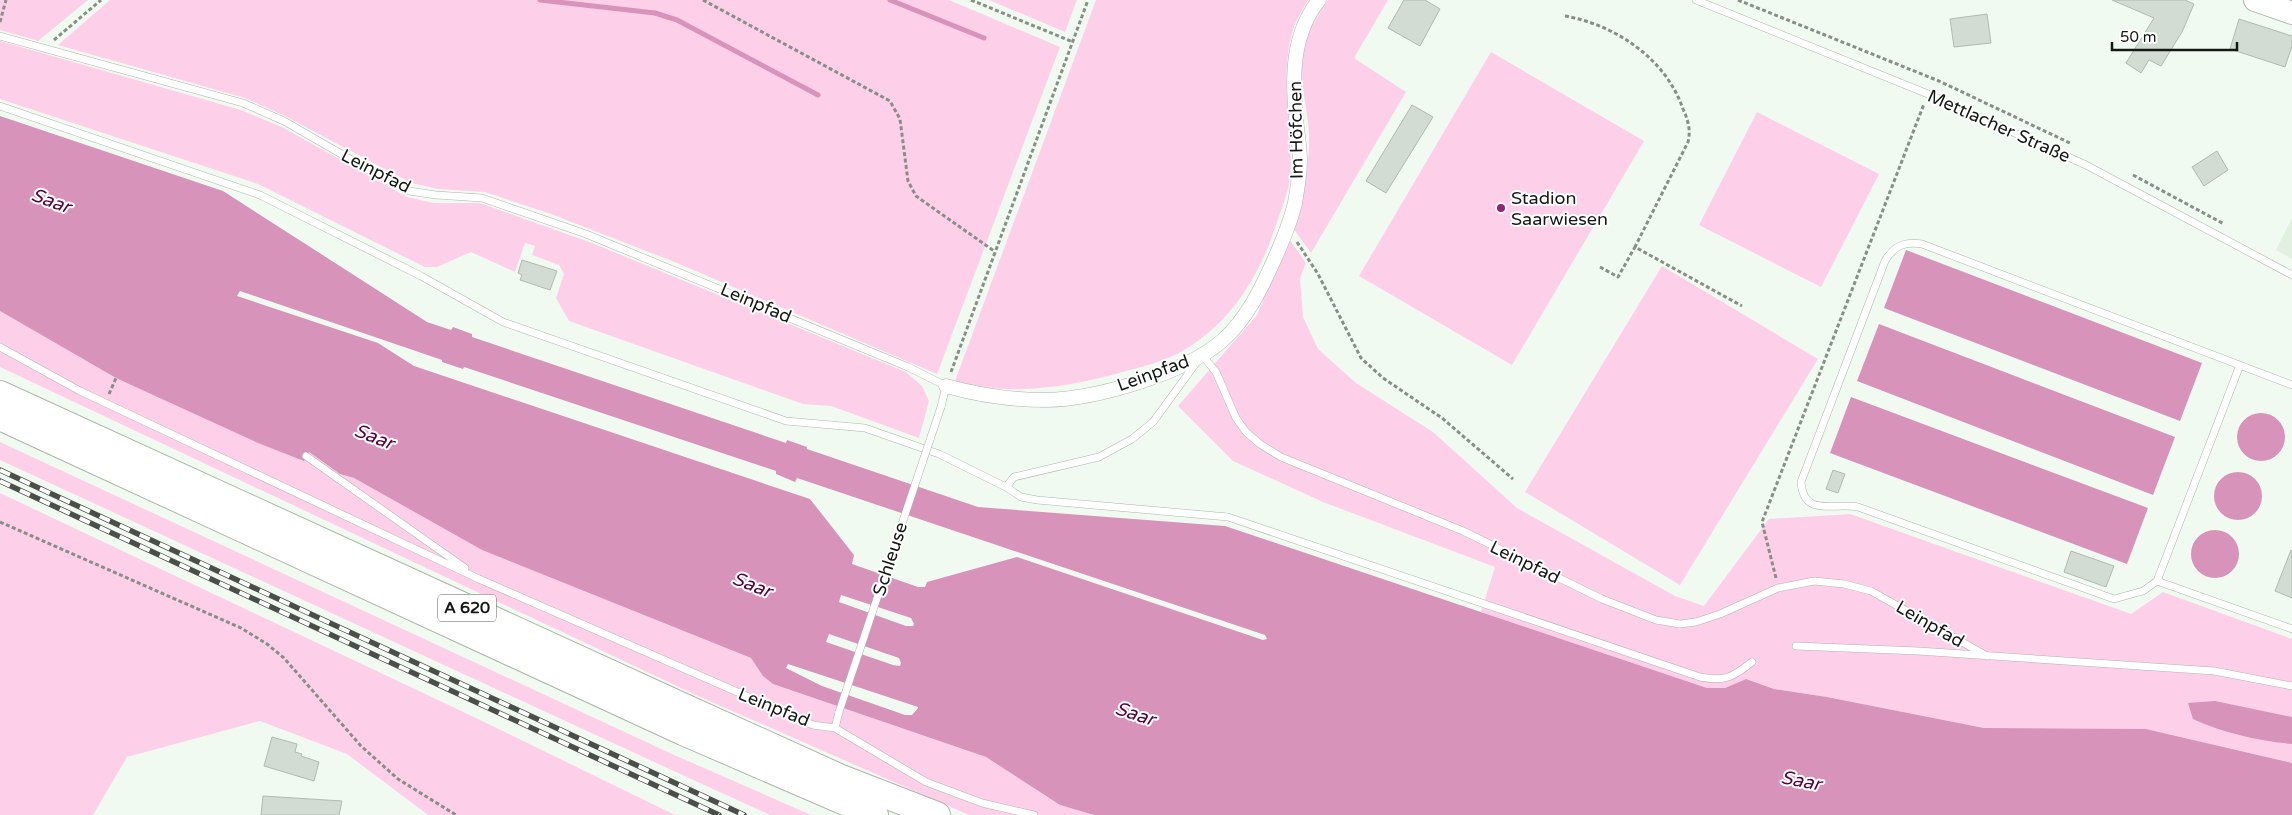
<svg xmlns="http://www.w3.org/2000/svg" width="2292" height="815" viewBox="0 0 2292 815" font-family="'Varela Round',sans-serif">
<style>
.built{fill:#e2f0e1}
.green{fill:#fecfe9}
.water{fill:#d893ba;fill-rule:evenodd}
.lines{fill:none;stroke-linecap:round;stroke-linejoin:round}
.stream{stroke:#d893ba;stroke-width:5}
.building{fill:#d3dcd3;stroke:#b1bab1}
.lane-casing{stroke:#adb5ac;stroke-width:8}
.street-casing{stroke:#adb5ac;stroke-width:15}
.primary-casing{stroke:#adb5ac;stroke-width:24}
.highway-casing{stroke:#adb5ac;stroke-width:28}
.path{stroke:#888f88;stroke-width:3;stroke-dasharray:4 2.5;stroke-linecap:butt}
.lane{stroke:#fff;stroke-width:7}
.street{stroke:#fff;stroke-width:14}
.primary{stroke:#fff;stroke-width:22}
.highway{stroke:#fff;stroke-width:26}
.rail-casing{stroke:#4a4f4a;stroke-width:5.5}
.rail{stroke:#fff;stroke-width:4;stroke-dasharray:11;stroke-linecap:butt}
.lane-bridge-casing{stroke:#adb5ac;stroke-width:8;stroke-linecap:butt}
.lane-bridge{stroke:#fff;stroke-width:7}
.poi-dot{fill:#9d1f75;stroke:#fff;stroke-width:2}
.labels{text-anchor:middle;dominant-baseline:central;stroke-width:4;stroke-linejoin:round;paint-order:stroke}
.shield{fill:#fff;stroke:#5b5e5b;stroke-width:1}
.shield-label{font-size:16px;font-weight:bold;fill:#151915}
.street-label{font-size:18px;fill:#151915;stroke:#fff}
.poi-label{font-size:18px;fill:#151915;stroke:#fff;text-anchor:start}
.water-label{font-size:19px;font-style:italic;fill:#56033e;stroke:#fff}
</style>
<rect width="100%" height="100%" fill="#f1faf1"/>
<!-- built -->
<path class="built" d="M2292 218V259L2276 250Z"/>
<!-- green -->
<path class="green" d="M0 0H88L38 41 0 30Z
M110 0H949L1060 47 937 374 677 263 551 214 485 192 438 189 411 183 285 116 245 98 58 45Z
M989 0H1077L1065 32Z
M1096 0H1308C1303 9 1297 18 1294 27 1279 72 1291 121 1291 167 1291 185 1283 205 1277 222 1260 276 1229 327 1177 354 1160 362 1141 367 1123 372 1069 387 1010 397 955 381Z
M1328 0H1388L1354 58 1406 92 1311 253 1293 228C1302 198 1310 167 1309 135 1308 107 1297 76 1304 47 1308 30 1319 14 1328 0Z
M0 41 241 110 282 127 407 197 434 203H480L592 243 906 372 922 386 929 401 919 438 831 406 803 404 569 321 556 298 564 274 559 265 532 255 535 246 525 243 515 272 471 252 437 267H425L258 184 0 99Z
M1491 52 1644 141 1512 365 1359 276Z
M1757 112 1879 174 1821 287 1699 225Z
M1289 239 1306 263 1300 278 1303 317 1318 349 1356 383 1433 432 1517 508 1675 596 1704 606 1769 519 1850 514 2131 614 2163 592 2292 639V763L2146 729 1984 728 1827 697 1774 689 1746 679 1725 688H1707L1481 612 1495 567 1323 502 1233 461 1178 406 1257 315Z
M1662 266 1818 359 1680 585 1525 492Z
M0 311 116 378 309 452 340 474 354 478 482 550 751 658 763 676 773 684 986 757 1060 805 1094 815H969L698 696 0 367Z
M0 442 672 754 811 815H770L665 767 0 460Z
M0 493 476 718 675 815H428L347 754 260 721 127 757 93 815H0Z"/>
<!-- water -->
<path class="water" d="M0 116 223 191 427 322 451 330 453 327 472 334V337L786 443 787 440 807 447V449L978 507 1225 526 1707 688H1725L1746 679 1774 689 1827 697 1984 728 2146 729 2292 763V815H1094L1060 805 986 757 773 684 763 676 751 658 482 550 354 478 340 474 309 452 304 461 258 443 116 378 0 311ZM240 291 442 360V362L463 369 464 367 776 471V474L795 482 797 478 1265 635 1267 639 1263 640 1017 557 927 582 925 587H918L852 564 854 555 810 499 414 366 378 343 237 296ZM841 595 911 618 914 624 913 626H906L839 602ZM829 634 899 658 901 663 900 666 893 665 826 642ZM788 664 918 707V708L912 715H905L822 686 786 668Z
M1906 250 2202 363 2180 421 1884 308Z
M1879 324 2175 437 2153 495 1857 381Z
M1851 397 2148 508 2127 564 1830 453Z
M2237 437a24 24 0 1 1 48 0a24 24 0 1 1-48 0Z
M2214 496a24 24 0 1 1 48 0a24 24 0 1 1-48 0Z
M2191 554a24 24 0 1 1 48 0a24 24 0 1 1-48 0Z
M2215 701 2292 717V744C2260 741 2222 733 2193 719L2188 703Z"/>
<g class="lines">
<!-- stream -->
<path class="stream" d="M540 0 655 13 677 20 818 95
M890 0 984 38"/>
</g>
<!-- building -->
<path class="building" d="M1404 0H1425L1440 9 1420 46 1388 28Z
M2112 0H2185L2194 4 2182 32 2161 66 2149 60 2141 73 2126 63 2154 18Z
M1987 14 1991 43 1954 47 1950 19Z
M2239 19 2292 36V46L2285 67 2230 49Z
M1412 105 1433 117 1386 193 1366 181Z
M2217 151 2228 170 2204 186 2192 167Z
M522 260 557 271 550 290 520 280 522 275 518 273Z
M1833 470 1845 474 1838 493 1826 489Z
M2291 550 2292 551V598L2275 591Z
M2071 551 2114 566 2106 587 2064 572Z
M272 737 297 744 295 752 302 754 301 756 319 762 314 781 264 766Z
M263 796 342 801 339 815H261Z"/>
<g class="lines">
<defs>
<path id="lane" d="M1696 0 1928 94 2086 165 2292 275
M0 36 243 103 284 121 390 182 409 191 436 195 482 198 586 234 908 367 946 386 941 407
M0 106 260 195 421 276 503 322 786 421 865 428 939 454 1006 487
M0 347 80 391 479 579 813 725 835 728 926 782 982 803 1034 815
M2292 385 1922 244C1904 241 1894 246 1885 261L1801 482C1804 518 1832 502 1858 507L2114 599 2143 591 2157 581 2292 629
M306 456 465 568
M2157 581 2240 365
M1796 646 1918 651 2214 671 2292 686
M1752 662C1733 677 1725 682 1700 677L1228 517 1037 500 1021 497 1006 487 1014 477 1099 457 1132 439 1153 422 1202 355 1216 372 1236 418 1246 432 1260 444 1281 457 1463 531 1602 599 1656 620 1680 624 1696 622 1720 614 1778 588 1814 581 1844 584 1871 591 1987 656
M835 728 839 712"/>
<path id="street" d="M946 386C978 395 1013 400 1046 400 1096 399 1186 373 1223 340 1247 319 1262 287 1275 258 1283 239 1293 217 1296 197 1298 185 1300 172 1300 160 1300 146 1297 132 1296 118 1292 77 1292 34 1319 0"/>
<path id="primary" d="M2255 0 2292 13"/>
<path id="highway" d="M0 394 691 710 839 777 937 815
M0 417 683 732 875 815"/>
</defs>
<!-- lane casing -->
<use href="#lane" class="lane-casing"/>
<!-- street casing -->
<use href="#street" class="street-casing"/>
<!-- primary casing -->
<use href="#primary" class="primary-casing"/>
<!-- highway casing -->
<use href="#highway" class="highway-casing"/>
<!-- path -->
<path class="path" d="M703 0 890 101 900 119 908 181 916 196 994 251
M971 0 1073 42
M1738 0 1939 81 2072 144
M1565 16C1616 25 1666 59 1683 109 1688 120 1691 130 1688 142L1635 247 1742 306
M0 22 6 0
M54 40 101 0
M2133 175 2224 224
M1297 242 1318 274 1361 358 1383 378 1442 418 1513 479
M1600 267 1618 277 1635 247
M951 372 1088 0
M109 394 116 378
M0 522 241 628 267 644 284 658 361 746 398 779 456 815
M1776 578 1762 522 1924 104"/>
<!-- lane -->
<use href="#lane" class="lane"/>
<!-- street -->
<use href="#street" class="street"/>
<!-- primary -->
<use href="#primary" class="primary"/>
<!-- highway -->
<use href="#highway" class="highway"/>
<defs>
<path id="rail" d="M0 470 744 815
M0 481 719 815"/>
</defs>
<!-- rail casing -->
<use href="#rail" class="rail-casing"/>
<!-- rail -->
<use href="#rail" class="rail"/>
<defs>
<path id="lane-bridge" d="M839 712 941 407"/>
</defs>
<!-- lane-bridge casing -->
<use href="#lane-bridge" class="lane-bridge-casing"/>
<!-- lane-bridge -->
<use href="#lane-bridge" class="lane-bridge"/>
</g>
<!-- markers -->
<circle class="poi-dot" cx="1501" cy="208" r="5"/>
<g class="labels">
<!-- shield labels -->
<rect class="shield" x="438" y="594.5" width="58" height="27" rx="4"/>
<g class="shield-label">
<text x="467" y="608">A 620</text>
</g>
<!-- street labels -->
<g class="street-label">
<text transform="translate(1999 126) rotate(24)">Mettlacher Straße</text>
<text transform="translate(1296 130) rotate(-91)">Im Höfchen</text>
<text transform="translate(376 171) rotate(27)">Leinpfad</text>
<text transform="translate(756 303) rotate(23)">Leinpfad</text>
<text transform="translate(1153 373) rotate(-20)">Leinpfad</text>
<text transform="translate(890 559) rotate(-72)">Schleuse</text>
<text transform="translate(1525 562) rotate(26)">Leinpfad</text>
<text transform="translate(1930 624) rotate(30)">Leinpfad</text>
<text transform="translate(774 707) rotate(22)">Leinpfad</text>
</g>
<!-- poi labels -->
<g class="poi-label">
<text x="1511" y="198">Stadion<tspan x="1511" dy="21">Saarwiesen</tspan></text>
</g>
<!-- water labels -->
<g class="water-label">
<text transform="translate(51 201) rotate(20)">Saar</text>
<text transform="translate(374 437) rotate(21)">Saar</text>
<text transform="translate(752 585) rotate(21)">Saar</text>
<text transform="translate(1135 714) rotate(18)">Saar</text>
<text transform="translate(1801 781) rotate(11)">Saar</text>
</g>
</g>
<!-- scale -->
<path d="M2112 42v8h125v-8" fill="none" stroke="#151915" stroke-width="2.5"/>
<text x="2120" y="42" font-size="15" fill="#151915" stroke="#ffffff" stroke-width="4" paint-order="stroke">50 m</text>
</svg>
